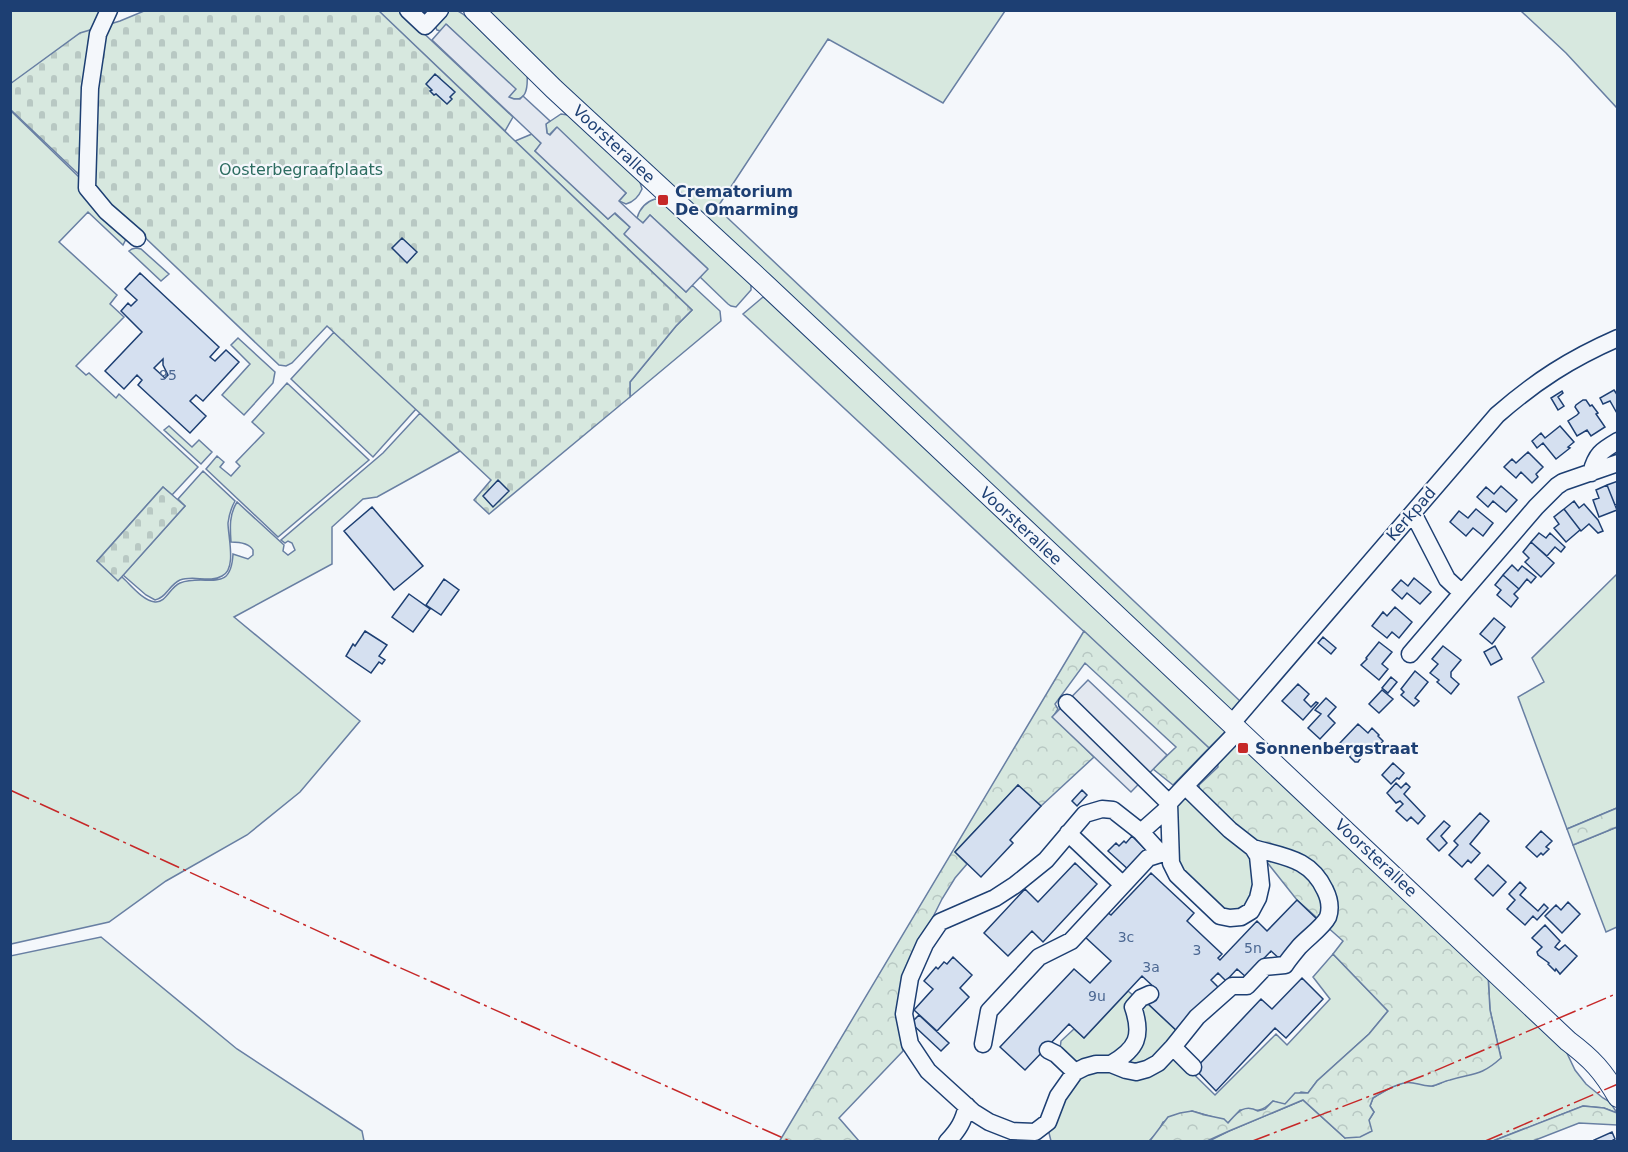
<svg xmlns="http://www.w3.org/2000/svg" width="1628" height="1152" viewBox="0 0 1628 1152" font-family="'DejaVu Sans',sans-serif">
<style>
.green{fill:#d7e8df;stroke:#687fa3;stroke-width:1.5}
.forest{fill:url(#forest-crowns);stroke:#687fa3;stroke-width:1.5}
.cemetery{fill:url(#cemetery-stones);stroke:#687fa3;stroke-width:1.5}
.parking{fill:#e3e8f0;stroke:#687fa3;stroke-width:1.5}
.building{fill:#d5e0f0;stroke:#1d3f73;stroke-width:1.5;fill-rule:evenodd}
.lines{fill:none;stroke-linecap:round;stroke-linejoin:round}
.minor-casing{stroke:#1d3f73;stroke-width:19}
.major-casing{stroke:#1d3f73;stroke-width:22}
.minor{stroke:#f4f7fb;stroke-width:16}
.major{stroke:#f4f7fb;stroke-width:20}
.power{stroke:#c62828;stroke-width:1.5;stroke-dasharray:21 4.5 3 4.5;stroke-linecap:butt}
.poi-dot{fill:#c62828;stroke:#f4f7fb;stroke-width:2}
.labels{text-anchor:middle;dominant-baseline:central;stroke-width:4.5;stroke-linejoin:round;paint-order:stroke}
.number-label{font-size:14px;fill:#4b6792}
.street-label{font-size:16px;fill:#1d3f73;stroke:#f4f7fb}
.park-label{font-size:16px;fill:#2c6c60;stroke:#f4f7fb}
.poi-label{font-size:16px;font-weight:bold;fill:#1d3f73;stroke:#f4f7fb;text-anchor:start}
</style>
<defs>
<pattern id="forest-crowns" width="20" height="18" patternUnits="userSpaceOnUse" patternTransform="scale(1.5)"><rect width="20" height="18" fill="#d7e8df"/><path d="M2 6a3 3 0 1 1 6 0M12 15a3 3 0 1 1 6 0" fill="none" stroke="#b8c8c3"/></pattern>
<pattern id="cemetery-stones" width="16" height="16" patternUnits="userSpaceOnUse" patternTransform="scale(1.5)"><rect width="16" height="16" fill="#d7e8df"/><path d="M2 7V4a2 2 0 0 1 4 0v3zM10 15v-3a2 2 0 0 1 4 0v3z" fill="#b8c8c3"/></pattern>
</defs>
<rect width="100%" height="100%" fill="#f4f7fb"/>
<!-- green -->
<path class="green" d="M11 11H102L93 30 80 34 11 84Z
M378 11H400L513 117 505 131Z
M446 11H458L463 14 527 73C528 87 527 105 508 97L515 89 447 25 441 31 437 30 435 26Z
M475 11H1005L943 103 828 39 717 208 1240 701 1232 711Z
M1521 11H1617V108L1566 53Z
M10 110 81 179 126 239 123 245 88 212 59 242 117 295 110 304 124 317 76 366 86 375 89 373 116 398 119 394 198 467 172 495 163 487 97 561 118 580 122 577C131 585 142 600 155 602 166 603 170 587 180 583 206 573 231 595 233 554L248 559 253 555V550C249 543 240 542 231 542 230 527 229 515 237 502L284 545 283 551 288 555 295 550 292 543 288 541 285 543 281 540 383 453 420 413 460 451 377 497 363 499 332 527V564L234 617 360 721 300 792 247 835 166 881 109 922 11 944Z
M561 114 568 115 639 179 642 189C639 196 634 202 626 204L619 201 626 193 556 128 549 135 547 133 546 124Z
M532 134 542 144 535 151 608 219 614 213 631 228 625 235 686 292 692 285 720 311 721 321 630 397V382L676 326 692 310 515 141Z
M655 199 663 201 751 284V290L736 307 731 306 728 304 700 277 707 268 650 215 643 223 637 218C640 208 645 202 655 199Z
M136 248 141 249 169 274 161 281 129 251 132 249Z
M763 297 770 300 1227 730 1209 748 743 314Z
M334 332 416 409 373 457 291 379Z
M238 338 275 372 273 383 244 415 222 395 250 364 231 345Z
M287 383 369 460 278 537 206 469 217 456 224 462 220 467 231 476 240 466 236 462 264 433 252 422Z
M169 426 192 447 199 440 212 452 201 464 164 430Z
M203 471 235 501C231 508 229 515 228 523 228 537 237 569 222 576 210 583 193 575 180 580 169 585 166 598 155 600L146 595 123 575 185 506 178 499Z
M1617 574V808L1567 829 1518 697 1544 682 1532 658Z
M1188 797 1249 855 1254 865 1253 892 1247 907 1229 913 1177 869 1174 813 1178 802Z
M1617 827V927L1606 932 1573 845Z
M101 937 237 1049 362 1131 364 1141H11L10 956Z
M1333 954 1388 1011 1369 1034 1317 1081 1308 1093 1301 1092 1285 1105 1273 1101C1261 1113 1255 1111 1240 1110L1228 1123C1216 1117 1205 1115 1192 1111L1163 1122 1158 1132 1149 1141H1051L1048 1129 1073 1081 1099 1069 1123 1074 1173 1054 1215 1095 1276 1034 1287 1045 1330 999 1313 977Z
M1488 975 1564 1047 1575 1070 1586 1084 1603 1098 1610 1102 1617 1113 1604 1108 1583 1106 1493 1141 1207 1142 1229 1131 1303 1100 1345 1138 1369 1120 1374 1112 1370 1106 1373 1098C1385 1091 1401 1080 1414 1082 1421 1084 1426 1086 1433 1086L1501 1058 1490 1010Z
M1128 991 1135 997 1136 1029 1118 1057 1078 1066 1060 1049 1061 1041 1074 1029 1084 1038Z
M1146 1002 1178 1032 1145 1066 1123 1061 1139 1016Z"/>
<!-- forest -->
<path class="forest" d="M1084 631 1209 748 1173 785 1153 769 1176 747 1085 663 1055 704 1058 709 1053 717 1094 757 1041 806 1018 785 955 852 967 864 955 878 942 899 918 947 901 1041 903 1051 839 1118 859 1141 779 1142Z
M1237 738 1488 975 1490 1010 1501 1058C1481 1076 1474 1073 1450 1080 1444 1081 1438 1085 1432 1086 1421 1087 1413 1080 1404 1083 1393 1085 1383 1092 1373 1098L1370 1106 1374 1112 1369 1120 1372 1131 1360 1137 1345 1138 1303 1100 1229 1131 1207 1141 1149 1142 1168 1117 1180 1113 1192 1111 1205 1115 1224 1119 1228 1123C1237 1113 1244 1103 1258 1111L1265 1109 1273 1101 1285 1104 1295 1093H1308L1317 1081 1369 1034 1388 1011 1333 954 1343 941 1297 900 1262 856 1200 795 1199 785 1218 767 1217 758Z
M1617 808V827L1573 845 1567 829Z
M1583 1106 1604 1108 1617 1113V1125L1579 1123 1533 1141H1493Z"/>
<!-- cemetery -->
<path class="cemetery" d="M144 11H379L692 310 676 326 630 382V397L489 514 474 500 491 480 327 326 292 363 286 366 279 365 11 110 10 84 80 33 120 21Z
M163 487 185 506 118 581 97 561Z"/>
<!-- parking -->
<path class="parking" d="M446 24 516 89 509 97 514 99H520L523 96 550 121 546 124 547 133 550 135 557 127 626 193 619 201 637 218 643 223 650 215 708 269 686 292 624 234 630 227 615 213 608 219 552 167 535 151 541 143 432 40Z
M1088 680 1167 755 1131 792 1052 717Z"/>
<!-- building -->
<path class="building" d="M435 74 455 92 450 97 452 99 447 104 436 94 434 95 430 91 432 90 426 84Z
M402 238 417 252 407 263 392 248Z
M140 273 219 347 210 357 215 361 226 350 239 362 203 401 196 395 190 401 206 416 190 433 138 385 142 380 137 375 124 389 105 371 142 332 121 311 128 303 131 306 137 300 125 289ZM163 359V365L168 375 165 378 154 368Z
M1614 390 1618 396V415L1610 401 1603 404 1600 398Z
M1562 391 1563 393 1558 397 1564 406 1558 410 1551 398Z
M1583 400H1586L1590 406 1592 405 1598 413 1596 414 1605 427 1591 436 1587 430 1577 436 1568 421 1577 415 1579 413 1575 407 1576 405Z
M1560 426 1574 442 1568 447 1570 448 1556 459 1543 443 1537 448 1532 441 1541 433 1545 438Z
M1528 452 1543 467 1536 474 1538 477 1532 483 1521 472 1516 478 1504 467 1512 459 1516 463Z
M498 480 509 491 493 507 483 496Z
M1618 481V504L1615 505 1607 485Z
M1607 485 1617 510 1599 517 1593 500 1599 498 1596 490Z
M1501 486 1517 500 1506 512 1493 501 1488 507 1477 497 1486 487 1494 494Z
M1574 501 1579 508 1584 504 1598 520 1603 531 1598 533 1589 524 1581 531 1564 509Z
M372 507 423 566 394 590 344 531Z
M1476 509 1493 523 1483 536 1473 528 1466 536 1450 522 1459 511 1468 518Z
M1564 509 1581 531 1580 530 1566 542 1554 528 1559 524 1554 517Z
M1539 533 1546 538 1550 533 1565 547 1561 552 1555 547 1547 556 1531 542Z
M1531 542 1554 563 1541 577 1525 562 1529 558 1523 552Z
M1512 565 1518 571 1522 566 1536 577 1531 583 1527 579 1519 589 1503 575Z
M1503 575 1519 589 1514 594 1518 598 1511 607 1497 595 1501 590 1495 585Z
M1414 578 1431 592 1420 604 1407 593 1402 599 1392 590 1401 580 1408 586Z
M444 579 459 590 441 615 426 605Z
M409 594 430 609 413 632 392 617Z
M1395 607 1412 622 1399 638 1392 632 1387 638 1372 626 1383 612 1387 616Z
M1494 618 1505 627 1492 644 1480 634Z
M365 631 387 645 379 656 385 660 382 664 379 662 371 673 346 656 353 644 355 646Z
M1323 637 1336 648 1331 654 1318 643Z
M1379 642 1392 652 1382 664 1388 669 1379 680 1361 665 1367 659 1366 658Z
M1443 646 1461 660 1451 672V677L1459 684 1451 694 1437 682 1439 680 1430 673 1438 664 1432 659Z
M1495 646 1502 659 1491 665 1484 652Z
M1415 671 1428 682 1415 698 1419 701 1414 706 1401 695 1404 692 1401 689Z
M1391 677 1397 682 1388 693 1382 688Z
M1298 684 1309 694 1304 700 1311 707 1316 702 1318 703 1303 720 1282 701Z
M1382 690 1393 699 1379 713 1369 704Z
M1326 698 1336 707 1328 716 1335 723 1320 739 1308 728 1321 714 1315 710Z
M1358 724 1368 733 1372 728 1379 735 1378 736 1383 741 1372 754 1367 749 1358 762H1355L1350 757V754L1339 744Z
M1393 763 1404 773 1399 779 1397 778 1391 784 1382 775Z
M1396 783 1401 788 1406 783 1410 787 1404 794 1425 816 1418 824 1411 817 1407 821 1396 811 1403 804 1400 801 1396 803 1387 793Z
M1018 785 1041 806 1010 840 1013 843 981 877 955 852Z
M1082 790 1087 795 1077 806 1072 801Z
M1480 813 1489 821 1470 844 1480 853 1471 863 1468 860 1462 867 1449 855 1458 845 1454 841Z
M1444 821 1450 826 1441 836 1447 843 1439 851 1427 839Z
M1541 831 1552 841 1546 847 1549 849 1543 855 1541 853 1537 857 1526 847Z
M1132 836 1148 852 1130 871 1108 851 1116 843 1119 846 1124 841 1126 843Z
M1075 863 1097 884 1043 942 1032 931 1008 956 984 933 1025 889 1038 902Z
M1488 865 1506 882 1493 896 1475 879Z
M1151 873 1194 913 1187 921 1222 954 1218 958 1220 960 1257 921 1267 931 1297 900 1319 921 1282 961 1271 951 1246 977 1237 969 1226 981 1218 973 1211 980 1219 988 1178 1032 1146 1002 1157 990 1142 976 1084 1038 1069 1024 1025 1070 1000 1047 1074 969 1090 983 1111 961 1084 936 1107 912 1111 915Z
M1520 882 1526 888 1520 895 1538 911 1544 904 1548 908 1537 920 1533 916 1525 925 1507 909 1515 900 1509 894Z
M1568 902 1580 914 1562 933 1545 916 1556 905 1561 910Z
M1545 925 1560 941 1555 947 1559 950 1565 945 1577 956 1560 974 1556 969 1555 971 1548 964 1549 963 1538 955 1537 952 1542 947 1532 938Z
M953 957 972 975 960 988 969 997 937 1031 914 1010 933 989 924 981 936 967 938 969 944 962 947 964Z
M1302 978 1323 999 1286 1038 1275 1028 1216 1091 1195 1069 1261 999 1272 1009Z
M919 1015 949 1043 941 1051 911 1023Z
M1612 1132 1615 1139 1610 1142H1595L1594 1140Z"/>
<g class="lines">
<defs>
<path id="minor" d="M109 10 98 34 90 88 87 188 106 211 137 238
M408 10 425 26 440 10
M1591 473C1596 454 1601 451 1618 441
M1413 513 1447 579 1462 593 1536 507 1557 486 1563 482 1618 463
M1410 654 1462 593
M1067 703 1169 803
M1232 723 1497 415C1536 381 1570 359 1618 338
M1185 786 1169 803 1171 863 1177 875 1220 916 1230 918 1241 917 1251 911 1258 898 1261 885 1258 856 1253 848 1230 830 1185 786 1239 730
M1141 832 1168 808
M1068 833 1123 885
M1161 854 1141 832 1113 810 1102 809 1085 814 1046 860 1015 885 995 898 940 922 925 944 910 978 904 1014 910 1044 928 1071 973 1112 989 1122 1012 1131 1035 1132 1048 1122 1058 1096 1075 1072 1085 1067 1096 1064H1111L1126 1070 1136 1072 1147 1069 1158 1063 1173 1047 1197 1017 1232 986H1247L1265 967 1285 965C1289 959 1294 953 1299 947 1307 938 1323 927 1328 917 1331 908 1329 898 1325 890 1310 858 1284 857 1253 848
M983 1044 989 1011 1039 957 1071 941 1148 858 1170 851
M1173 1047 1193 1067
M1048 1050 1056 1054 1075 1072
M1111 1064C1137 1049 1143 1036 1133 1007L1141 998 1150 994
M947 1142C959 1129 963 1122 967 1106"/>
<path id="major" d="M474 10 554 89 767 286 1568 1041C1592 1059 1603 1071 1618 1097"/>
</defs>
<!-- minor casing -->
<use href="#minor" class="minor-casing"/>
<!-- major casing -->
<use href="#major" class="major-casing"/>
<!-- minor -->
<use href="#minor" class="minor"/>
<!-- major -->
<use href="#major" class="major"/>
<!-- power -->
<path class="power" d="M10 790 331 937 792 1142
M1250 1142 1425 1075 1618 993
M1483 1142 1618 1084"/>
</g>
<!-- markers -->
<g class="poi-dot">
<rect x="657" y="194" width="12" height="12" rx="3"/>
<rect x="1237" y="742" width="12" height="12" rx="3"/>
</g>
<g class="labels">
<!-- number labels -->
<g class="number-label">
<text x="168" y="375">95</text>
<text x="1126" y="937">3c</text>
<text x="1253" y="948">5n</text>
<text x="1197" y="950">3</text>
<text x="1151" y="967">3a</text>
<text x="1097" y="996">9u</text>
</g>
<!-- street labels -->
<g class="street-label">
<text transform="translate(614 144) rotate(43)">Voorsterallee</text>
<text transform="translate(1411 514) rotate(-49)">Kerkpad</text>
<text transform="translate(1021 526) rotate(43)">Voorsterallee</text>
<text transform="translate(1376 858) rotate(43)">Voorsterallee</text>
</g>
<!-- park labels -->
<g class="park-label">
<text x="301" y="169">Oosterbegraafplaats</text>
</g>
<!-- poi labels -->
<g class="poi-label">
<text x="675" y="191">Crematorium<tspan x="675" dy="18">De Omarming</tspan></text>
<text x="1255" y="748">Sonnenbergstraat</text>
</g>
</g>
<!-- border -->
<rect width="1628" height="1152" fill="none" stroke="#1d3f73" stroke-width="24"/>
</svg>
